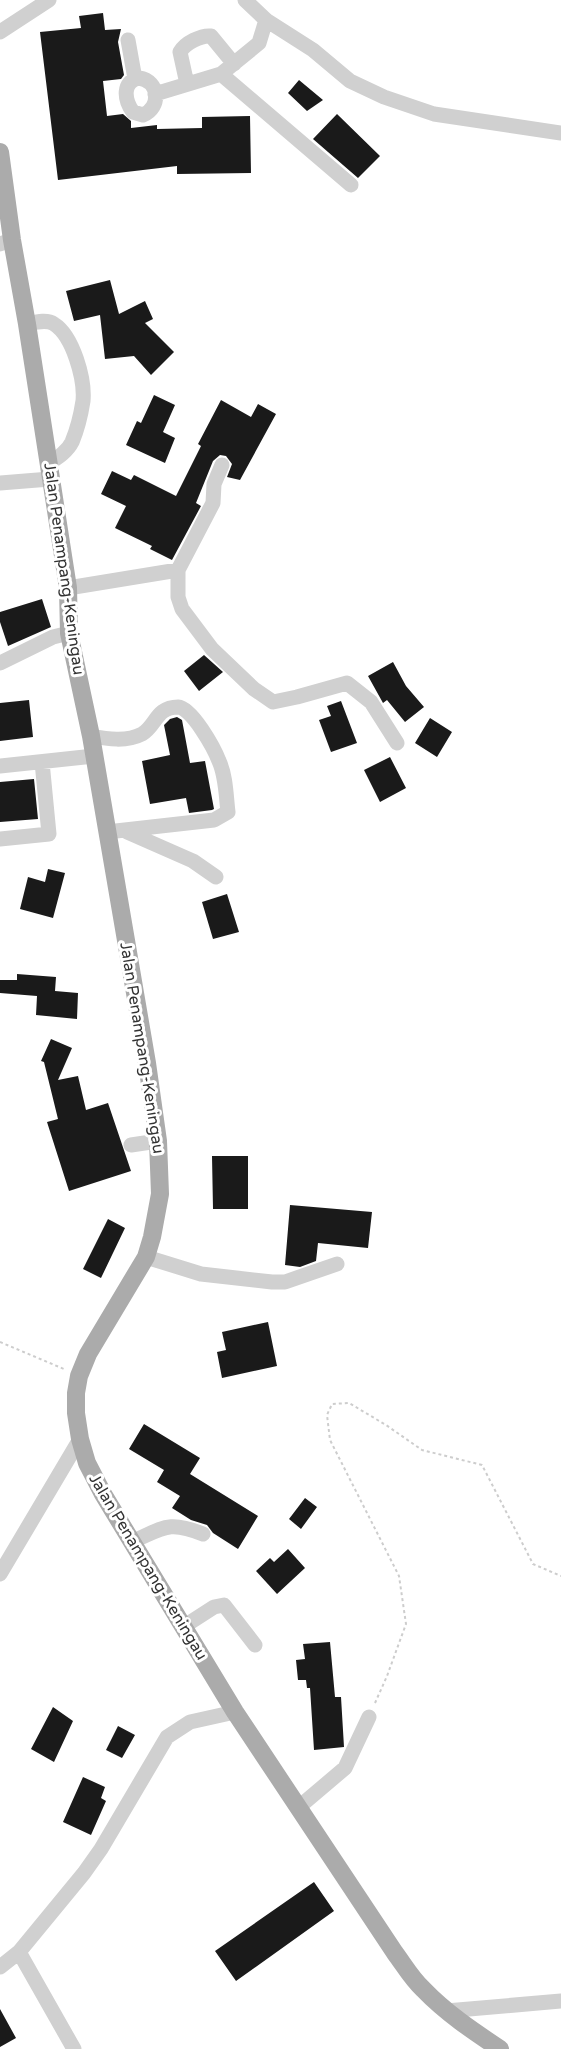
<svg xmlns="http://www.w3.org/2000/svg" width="561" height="2049" viewBox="0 0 561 2049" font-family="'Varela Round',sans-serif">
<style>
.building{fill:#1a1a1a}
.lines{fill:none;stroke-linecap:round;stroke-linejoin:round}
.path{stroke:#cdcdcd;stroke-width:2;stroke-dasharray:3 3;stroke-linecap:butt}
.minor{stroke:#d0d0d0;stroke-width:15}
.major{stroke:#ababab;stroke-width:18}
.labels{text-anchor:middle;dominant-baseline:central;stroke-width:6;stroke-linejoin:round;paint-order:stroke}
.street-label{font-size:16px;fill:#333;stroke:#fff}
</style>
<rect width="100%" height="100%" fill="#fff"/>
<!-- building -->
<path class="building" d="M103 13 105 30 121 29 118 42 124 75 121 79 103 81 107 116 123 114 131 121V128L157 125V129L202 128V117L250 116 251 173 177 174V166L58 180 40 32 81 28 79 16Z
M299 80 323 100 307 111 288 93Z
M337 114 380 156 358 178 313 139Z
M110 280 119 314 145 301 153 319 145 323 174 352 151 375 134 356 105 359 100 315 74 321 66 291Z
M154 395 175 405 163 432 175 438 165 463 126 445 137 421 141 423Z
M221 400 251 417 258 404 276 414 240 480 227 477 232 464 226 456 220 455 213 461 196 503 201 506 172 560 150 549 152 546 115 528 126 506 101 494 112 471 131 480 134 475 176 496 201 446 198 444Z
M42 599 51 627 8 646 0 622V612Z
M204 655 223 672 199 691 184 671Z
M393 662 406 686 424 707 405 722 387 700 383 703 368 676Z
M29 700 33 737 0 741V703Z
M341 701 357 743 331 752 319 720 331 716 327 706Z
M177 717 182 720 190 763 205 761 214 809 212 810 189 813 186 798 150 804 142 761 170 755 164 725 170 719Z
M430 718 452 732 437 757 415 743Z
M390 757 406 788 380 802 364 770Z
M34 779 38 819 0 822V782Z
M48 869 65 873 53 918 20 909 28 877 45 882Z
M227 894 239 932 213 939 202 902Z
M17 974 56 977 55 991 78 993 77 1019 36 1015 37 996 0 993V980H17Z
M51 1039 72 1048 58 1080 78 1076 86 1110 108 1103 131 1171 69 1191 47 1122 58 1119 44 1062 41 1061Z
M212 1156H248V1209H213Z
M290 1205 372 1212 368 1248 318 1243 316 1261 300 1267 285 1265Z
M108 1219 125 1228 101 1278 83 1269Z
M268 1322 277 1366 222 1378 217 1352 226 1350 222 1332Z
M144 1424 200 1458 190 1474 258 1516 238 1549 213 1533 207 1525 191 1520 172 1508 180 1496 157 1482 164 1470 129 1449Z
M305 1498 317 1507 301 1529 289 1519Z
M288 1549 305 1568 277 1594 256 1571 270 1558 274 1562Z
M330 1642 335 1697H341L344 1747 314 1750 310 1688H307L306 1680H298L296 1660 305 1659 303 1644Z
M53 1707 73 1721 54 1762 31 1749Z
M118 1726 135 1735 122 1758 106 1750Z
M83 1777 105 1787 101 1798 106 1801 91 1835 63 1822Z
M314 1882 334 1911 236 1981 215 1951Z
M0 2009 16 2038 0 2047Z"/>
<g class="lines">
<!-- path -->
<path class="path" d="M0 1342 64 1369
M375 1703 387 1676 406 1624 399 1576 330 1440 327 1415 332 1404 349 1403 386 1425 422 1450 482 1465 533 1564 561 1576"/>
<!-- minor -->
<path class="minor" d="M245 0 266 20 313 50 350 81 384 97 434 114 561 133
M0 32 49 0
M128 40 135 79
M221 74 351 185
M139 78C160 81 161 108 143 115L133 112C124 100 122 81 139 78Z
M187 84 180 52C185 43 201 35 211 36L234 64
M155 94 221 74 259 43 266 20
M0 244 12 240
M27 324C36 322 47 319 54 324 73 336 85 379 83 401 81 414 77 430 72 442 67 452 57 458 48 464
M222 465 214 484 213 503 178 570V597L182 609 212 649 254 689 273 702 297 697 347 683 371 702 397 743
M0 483 50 479
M68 588 178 570
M0 663 53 637 69 633
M91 736C107 739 127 742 142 734 156 726 156 707 178 707 192 708 214 748 219 761 226 776 226 796 228 812L214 820 107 832
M0 766 94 756
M127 832 193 861 216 877
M0 839 49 834 42 762
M131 1145 158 1141
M146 1257 201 1274 272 1282H285L337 1264
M131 1542C164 1528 168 1520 203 1534
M0 1574 80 1439
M183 1627 214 1607 224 1605 255 1645
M299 1807 345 1768 369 1717
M19 1952 74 2049
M0 1967 19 1952 84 1873 101 1849 167 1737 190 1722 235 1712
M446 2011 561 2001"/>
<!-- major -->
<path class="major" d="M0 152 12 240 27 324 68 588 69 633 91 736 147 1063 158 1141 160 1194 152 1237 146 1257 88 1354 79 1376 76 1393V1413L80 1439 87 1463 103 1494 235 1712 395 1953C404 1965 412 1979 423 1989 446 2013 473 2031 500 2049"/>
</g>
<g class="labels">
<!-- street labels -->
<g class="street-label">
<text transform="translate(64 569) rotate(82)">Jalan Penampang-Keningau</text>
<text transform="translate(142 1048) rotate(81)">Jalan Penampang-Keningau</text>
<text transform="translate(148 1567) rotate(59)">Jalan Penampang-Keningau</text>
</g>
</g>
</svg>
